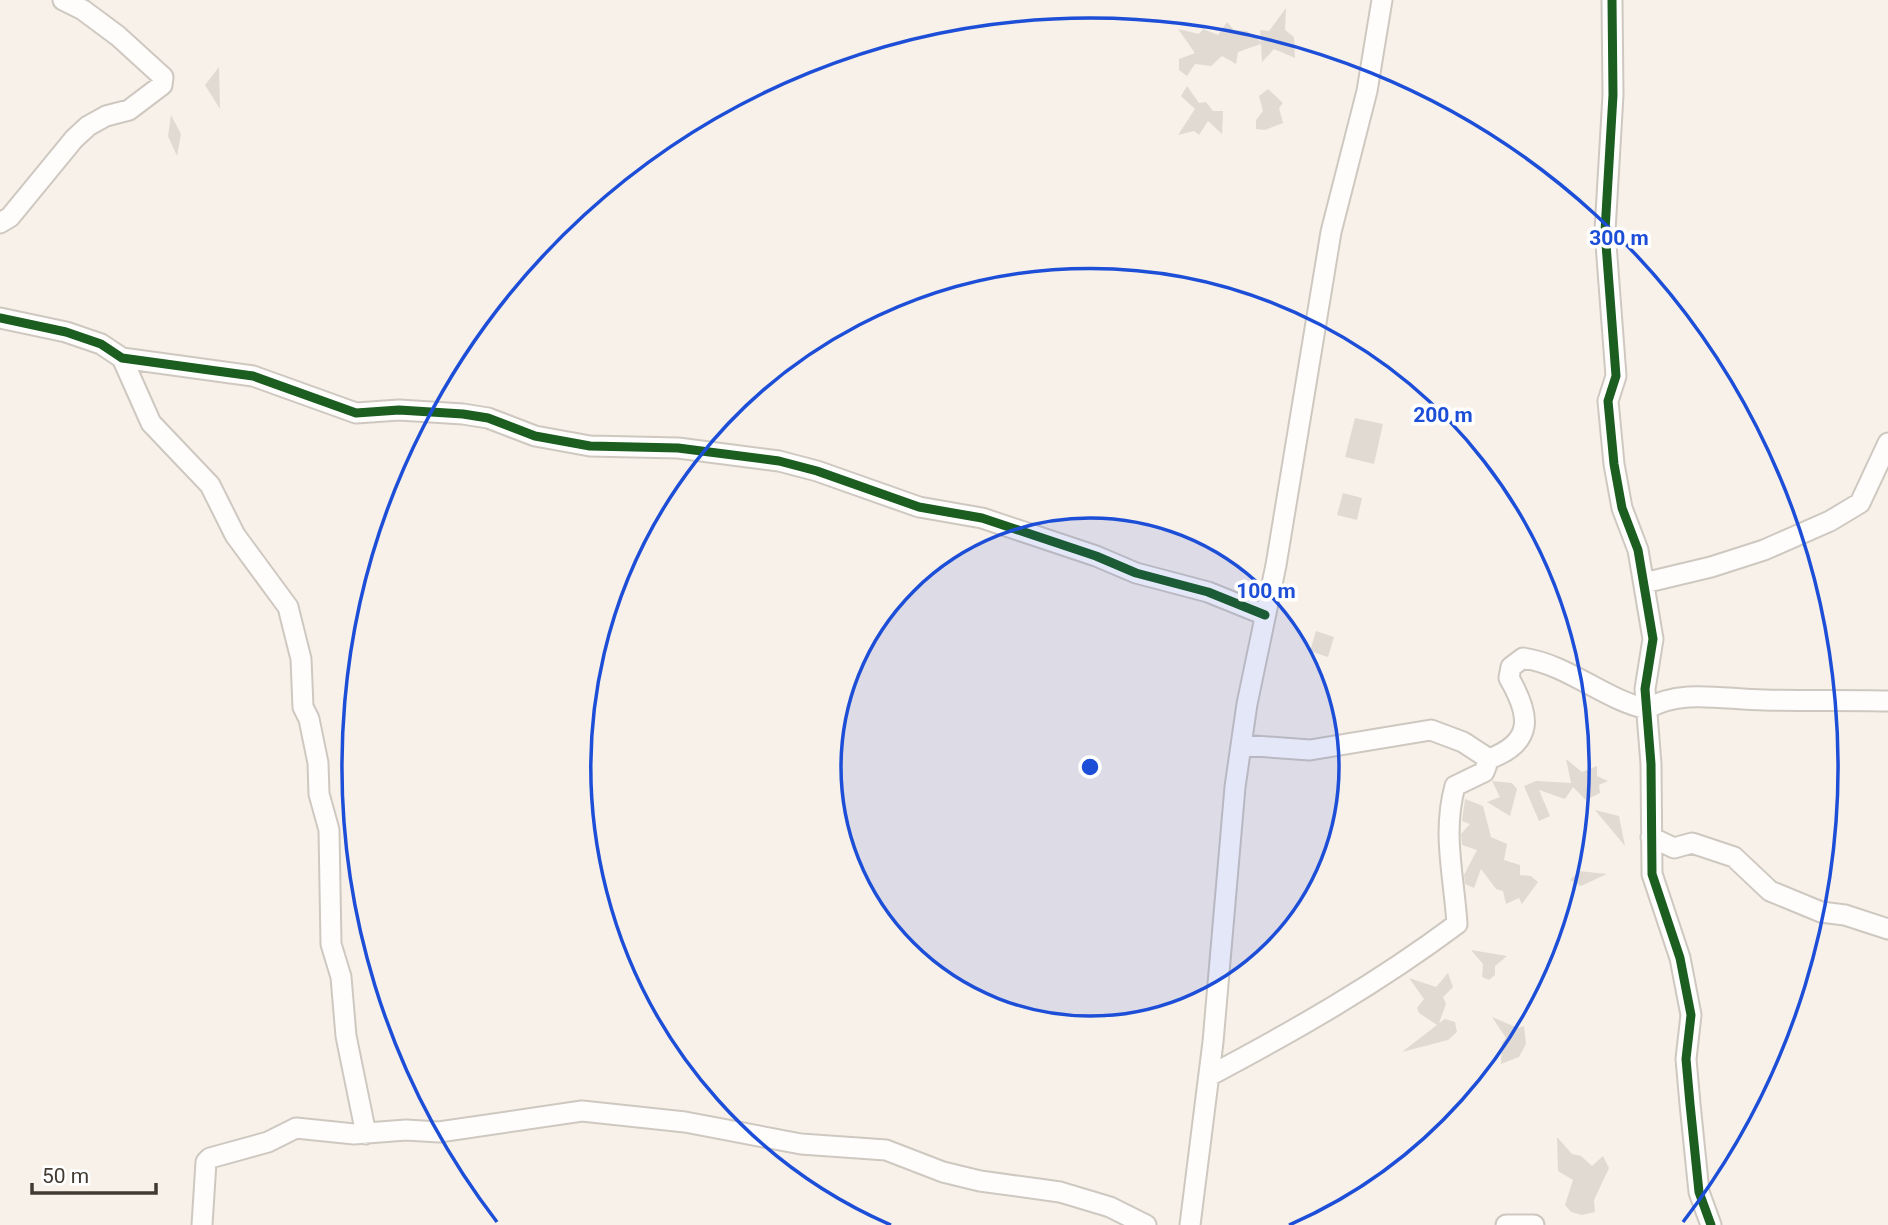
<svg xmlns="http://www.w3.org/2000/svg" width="1888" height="1225" viewBox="0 0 1888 1225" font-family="Roboto,sans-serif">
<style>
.building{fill:#e0dad2}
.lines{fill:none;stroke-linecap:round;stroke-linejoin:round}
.minor-casing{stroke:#cec8c0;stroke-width:23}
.minor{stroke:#fefdfc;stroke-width:19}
.cycleway-casing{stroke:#fff;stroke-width:13}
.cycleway{stroke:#1b5e20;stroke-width:9}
.ring{fill:none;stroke:#1d4ed8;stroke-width:3.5}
.centre{fill:#1d4ed8;stroke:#fff;stroke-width:3.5}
.ring-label{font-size:21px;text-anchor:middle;font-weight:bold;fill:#1d4ed8;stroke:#fff;stroke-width:7;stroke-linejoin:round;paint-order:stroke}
</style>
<rect width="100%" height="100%" fill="#f7f1e9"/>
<!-- building -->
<path class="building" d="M1286 8 1285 30 1294 37 1295 58 1274 49 1262 62 1261 44 1238 52 1236 64 1222 56 1211 66 1195 64 1187 76 1179 70V59L1195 53 1178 29 1199 34 1203 29 1218 35 1227 22 1234 30 1247 31 1261 42 1260 30 1269 31Z
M219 67 220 109 205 85Z
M1187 86 1199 103 1206 102 1213 111H1223L1222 134 1208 121 1199 135 1194 131 1178 135 1195 109 1181 96Z
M1268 89 1283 103 1279 108 1283 123 1265 130 1256 129V120L1263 111 1259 96Z
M171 115 181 134 177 156 168 136Z
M1355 418 1383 424 1374 464 1345 457Z
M1343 493 1362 498 1357 520 1337 515Z
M1316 631 1334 637 1328 657 1310 651Z
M1566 759 1582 772 1597 766V776L1608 781 1599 785 1600 793 1586 800 1573 787 1565 799 1539 790 1550 816 1539 821 1524 786 1536 781 1571 783Z
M1492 781 1512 783 1517 789 1510 816 1487 802 1500 797Z
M1465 799 1483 806 1491 837 1507 844 1504 860 1520 865V875L1531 876 1538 882 1522 904 1519 898 1506 904 1503 891 1496 889 1481 869 1474 888 1465 884 1464 875 1477 850 1462 845 1461 834 1470 824 1462 821Z
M1595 810 1619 816 1625 846Z
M1579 871 1607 874 1581 886 1570 880Z
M1471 950 1507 956 1495 966V975L1489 980 1482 977 1483 964Z
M1448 973 1453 987 1443 997 1446 1004 1439 1023 1445 1019 1455 1022 1457 1032 1448 1040 1402 1052 1437 1025 1419 1013 1417 1008 1424 999 1409 978 1436 987Z
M1492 1017 1518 1028 1524 1026 1526 1044 1519 1057 1501 1064 1502 1043 1506 1038Z
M1557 1137 1572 1154 1581 1156 1592 1166 1603 1156 1609 1168 1594 1200 1595 1212 1582 1215 1571 1212 1565 1205 1573 1180 1558 1171Z"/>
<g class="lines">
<defs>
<path id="minor" d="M1612 0 1613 95 1605 231 1616 376 1608 401 1614 464 1622 508 1638 550 1653 639 1645 689 1651 764 1652 874 1680 958 1691 1015 1686 1059 1690 1104 1699 1192 1711 1225
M0 223 10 217 74 139 88 126 106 116 129 110 162 85 163 77 118 36 83 10 63 0
M0 318 66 332 101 344 122 358 253 376 356 413 399 410 463 414 488 418 535 436 590 446 678 448 779 461 817 471 919 507 982 518 1096 556 1136 573 1208 592 1265 615
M122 358 151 423 210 485 235 535 288 607 301 659 303 707 309 719 318 763 319 794 329 830 331 944 341 977 346 1036 366 1134
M1644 583 1711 567 1764 550 1830 521 1860 503 1888 443
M1241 745 1310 750 1431 730 1463 742 1489 759C1534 742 1531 716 1509 678L1511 667 1523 658C1569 665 1603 699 1647 709 1681 688 1726 700 1764 700 1805 701 1847 700 1888 701
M1651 837 1674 848 1692 843 1734 857 1770 891 1821 912 1845 915 1888 929
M1209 1076C1296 1030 1378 983 1457 924 1454 876 1442 833 1455 786L1484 772 1489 759
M202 1225 206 1162 210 1158 268 1142 296 1128 354 1134 406 1130 439 1132 582 1111 685 1122 801 1144 886 1150 943 1172 980 1181 1060 1192 1110 1207 1146 1225
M1190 1225 1213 1042 1235 787 1247 704 1276 565 1331 232 1367 91 1382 0
M1506 1225H1534"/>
</defs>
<!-- minor casing -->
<use href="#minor" class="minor-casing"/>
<!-- minor -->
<use href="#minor" class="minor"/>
<defs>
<path id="cycleway" d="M1612 0 1613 95 1605 231 1616 376 1608 401 1614 464 1622 508 1638 550 1653 639 1645 689 1651 764 1652 874 1680 958 1691 1015 1686 1059 1690 1104 1699 1192 1711 1225
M0 318 66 332 101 344 122 358 253 376 356 413 399 410 463 414 488 418 535 436 590 446 678 448 779 461 817 471 919 507 982 518 1096 556 1136 573 1208 592 1265 615"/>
</defs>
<!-- cycleway casing -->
<use href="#cycleway" class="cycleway-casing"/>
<!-- cycleway -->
<use href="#cycleway" class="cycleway"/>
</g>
<!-- distance rings -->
<circle cx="1090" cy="767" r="249" fill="#1d4ed8" fill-opacity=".12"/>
<g class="ring">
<circle cx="1090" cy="767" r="249"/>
<path d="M891 1225A499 499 0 1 1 1289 1225"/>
<path d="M497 1222A748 748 0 1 1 1683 1222"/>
</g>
<circle cx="1090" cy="767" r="10" class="centre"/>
<g class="ring-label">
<text x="1619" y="245">300 m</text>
<text x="1443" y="422">200 m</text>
<text x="1266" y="598">100 m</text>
</g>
<!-- scale -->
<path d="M32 1183v10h124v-10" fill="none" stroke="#423b32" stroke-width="3.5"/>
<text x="42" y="1183" font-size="21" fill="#423b32" stroke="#ffffff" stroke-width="5" paint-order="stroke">50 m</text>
</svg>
